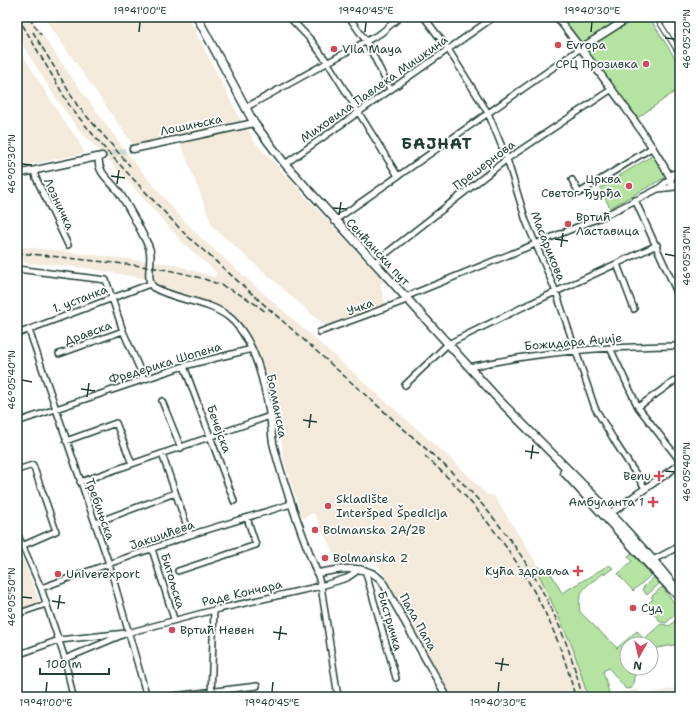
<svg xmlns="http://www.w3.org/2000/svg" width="697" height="714" viewBox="0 0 697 714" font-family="'Shantell Sans',sans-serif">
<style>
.built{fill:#f3eadc}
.green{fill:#b5e4a2;stroke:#6a906b}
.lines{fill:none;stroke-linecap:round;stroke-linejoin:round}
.tertiary-tunnel{stroke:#d2d8d6;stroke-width:6;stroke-dasharray:6 3;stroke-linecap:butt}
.pedestrian-casing{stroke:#1f3d34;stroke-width:6}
.minor-casing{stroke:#1f3d34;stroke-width:8}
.tertiary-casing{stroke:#1f3d34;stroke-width:9}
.secondary-casing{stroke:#1f3d34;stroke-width:10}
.pedestrian{stroke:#fff;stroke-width:3.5}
.minor{stroke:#fff;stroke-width:5}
.tertiary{stroke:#fff;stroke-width:6}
.secondary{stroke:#fff;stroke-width:7}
.rail{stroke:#1f3d34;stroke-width:1.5;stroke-dasharray:6 3;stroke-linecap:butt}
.ticks{fill:none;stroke:#1f3d34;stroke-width:1.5}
.poi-dot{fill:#d1495b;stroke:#fff;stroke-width:1.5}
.labels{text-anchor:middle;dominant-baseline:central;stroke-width:3.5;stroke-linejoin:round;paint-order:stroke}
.poi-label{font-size:12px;fill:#1f3d34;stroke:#fff;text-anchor:start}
.street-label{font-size:12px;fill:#1f3d34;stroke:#fff}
.district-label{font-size:16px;font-weight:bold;letter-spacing:1px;fill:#1f3d34;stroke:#fff}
.neatline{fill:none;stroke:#1f3d34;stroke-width:1.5}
.ticks-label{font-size:10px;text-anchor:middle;fill:#1f3d34}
</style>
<rect width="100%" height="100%" fill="#fff"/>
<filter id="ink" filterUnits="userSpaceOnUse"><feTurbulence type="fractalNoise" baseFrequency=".025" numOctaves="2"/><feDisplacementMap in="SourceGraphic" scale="8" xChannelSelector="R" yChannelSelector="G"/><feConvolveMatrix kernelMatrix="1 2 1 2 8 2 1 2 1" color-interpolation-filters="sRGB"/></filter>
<g filter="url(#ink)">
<!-- built -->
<path class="built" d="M17 17H31L62 64 129 156 176 212 202 239 459 466 486 494 494 496 540 568 567 625 591 697H453L375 560 339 565 314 513 302 518 283 457 279 414 270 387 254 343 246 328 236 318 208 302 162 286 153 280 86 268 17 262V246L172 264 215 277 217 273 184 244 108 159 81 133 57 100 17 36Z
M47 17H188L242 123 134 146 45 19Z
M17 45 59 114 78 140 84 153 17 168Z
M246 129 249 130 253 140 384 281 380 285 386 305 326 327 213 227 180 142Z
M23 559 40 603 17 610V561Z
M680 687V697H602L638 689 639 696Z"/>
<!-- green -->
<path class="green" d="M562 17H605L615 31 638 17H649L680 66V88L636 119Z
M653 155 666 177 610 208 600 188Z
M632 553 651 575 633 591 618 574 632 561 628 556Z
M609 565 613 568 605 574 604 573C588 585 576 589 580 612L617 648 637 631 644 639 661 624 670 626 680 615V644L651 649V644H627V668H636L632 688 626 689 609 668 603 671 609 693 601 697H588L573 648 536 568 538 567 552 575 562 593Z
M654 577 659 584 647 595 642 589Z
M662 587 680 610 666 623 661 622 646 605 653 599 651 597Z"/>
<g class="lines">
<!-- tertiary-tunnel -->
<path class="tertiary-tunnel" d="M102 156 133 149"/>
<defs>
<path id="pedestrian" d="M656 17 680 55"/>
<path id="minor" d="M289 17 311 40 328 63 398 176
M349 17 366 41 390 89
M424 17 448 49 488 113 507 159 526 221 556 292 595 408 617 445 645 488
M245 108 381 33 400 17
M285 164 494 17
M34 171 36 178 68 245
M572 180 579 193 653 147
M658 189 675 187
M635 200 680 299
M334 221 581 48
M374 263 507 159 612 89
M617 264 634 309
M17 269 106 280 123 331 144 379
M405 297 604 216 658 189 670 179
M29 330 109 564 147 697
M320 332 407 300
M17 334 150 284
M610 348 638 407 680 461
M59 354 123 331
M184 366 234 501
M469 367C539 352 608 346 680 346
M405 385 448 344 523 307 657 245
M162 401 181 448
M638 407 680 377
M17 422 184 366 252 349
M66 441 116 423 132 464
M162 454 190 535
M17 470 33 465 56 531 17 548
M80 482 270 416
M95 523 175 493
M17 533 41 588 65 659 73 697
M152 549 174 619
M653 560 680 546
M365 570 396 678
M178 571 256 545 247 518
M317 573 321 586 338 697
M41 588 190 535 291 504
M17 614 46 604
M17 655 59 640 126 633
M65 659 127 633 214 610 321 586 347 578 360 569
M17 683 21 697
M165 697 257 686
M211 697 214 610"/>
<path id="tertiary" d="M557 17C596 69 638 120 670 177
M581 48 630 17
M133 149 254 123
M99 157C98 163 99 167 102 172 106 179 113 184 118 191 130 208 139 227 148 245 155 258 144 276 153 287 177 301 207 300 229 317 255 338 265 385 270 416 272 426 271 437 274 447 285 490 301 532 317 573 339 570 365 562 382 581L447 697
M17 174 102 156
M680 175 673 174 670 181 673 186 680 185
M608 515 680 464"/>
<path id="secondary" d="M197 17 254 123 285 164 499 400 605 507 653 560 680 593
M564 472 673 591 680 596"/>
</defs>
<!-- pedestrian casing -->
<use href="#pedestrian" class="pedestrian-casing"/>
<!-- minor casing -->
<use href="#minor" class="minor-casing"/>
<!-- tertiary casing -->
<use href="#tertiary" class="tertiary-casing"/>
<!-- secondary casing -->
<use href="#secondary" class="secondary-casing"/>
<!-- pedestrian -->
<use href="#pedestrian" class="pedestrian"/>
<!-- minor -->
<use href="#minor" class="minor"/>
<!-- tertiary -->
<use href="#tertiary" class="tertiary"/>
<!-- secondary -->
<use href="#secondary" class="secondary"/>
<!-- rail -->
<path class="rail" d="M18 17 71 108 106 150 185 234 443 464C509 525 563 608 582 697
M29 17 41 35
M33 32 77 105 130 166
M17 253C46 255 76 259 105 262 164 268 220 274 267 313
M425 456C495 519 554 604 575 697"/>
</g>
</g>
<!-- ticks -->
<path class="ticks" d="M139 32 140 22M365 32 366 22M591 32 592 22M665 38 675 39M22 164 32 165M111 176 125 178M117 184 119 170M333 208 347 209M339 215 341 202M555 239 568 241M561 247 563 233M665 254 675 256M22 380 32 382M81 389 95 391M87 397 89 383M303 420 317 422M309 428 311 414M525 451 539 453M531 459 533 445M665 471 675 472M22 597 32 598M52 601 65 603M58 609 60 595M273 632 287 634M279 640 281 626M495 663 509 665M501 671 503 658M46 692 47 682M272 692 273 682M498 692 499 682"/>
<!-- markers -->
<g class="poi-dot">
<circle cx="558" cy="45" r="4"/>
<circle cx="334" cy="49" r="4"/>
<circle cx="646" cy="64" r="4"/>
<circle cx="629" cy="186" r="4"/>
<circle cx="568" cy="224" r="4"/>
<path d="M657 470h4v4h4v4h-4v4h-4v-4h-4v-4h4z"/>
<path d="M651 496h4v4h4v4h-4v4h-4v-4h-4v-4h4z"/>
<circle cx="328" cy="506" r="4"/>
<circle cx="315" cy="530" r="4"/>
<circle cx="325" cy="558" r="4"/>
<path d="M576 565h4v4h4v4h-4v4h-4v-4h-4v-4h4z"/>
<circle cx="58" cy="574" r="4"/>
<circle cx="633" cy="608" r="4"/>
<circle cx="172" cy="630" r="4"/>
</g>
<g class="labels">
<!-- poi labels -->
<g class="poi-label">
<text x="566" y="45">Evropa</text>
<text x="342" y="49">Vila Maya</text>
<text x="638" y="64" text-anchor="end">СРЦ Прозивка</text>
<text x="621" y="179" text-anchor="end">Црква<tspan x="621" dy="14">Светог Ђурђа</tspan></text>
<text x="576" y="217">Вртић<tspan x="576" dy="14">Ластавица</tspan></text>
<text x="651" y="476" text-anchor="end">Benu</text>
<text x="336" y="499">Skladište<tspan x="336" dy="14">Interšped Špedicija</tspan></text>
<text x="644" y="502" text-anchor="end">Амбуланта 1</text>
<text x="323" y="530">Bolmanska 2A/2B</text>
<text x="333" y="558">Bolmanska 2</text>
<text x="569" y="571" text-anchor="end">Кућа здравља</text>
<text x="66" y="574">Univerexport</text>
<text x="641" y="608">Суд</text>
<text x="180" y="630">Вртић Невен</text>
</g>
<!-- street labels -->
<g class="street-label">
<text transform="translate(374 89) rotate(-35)">Миховила Павлека Мишкина</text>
<text transform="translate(191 125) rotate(-12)">Лошињска</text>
<text transform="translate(484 165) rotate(-37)">Прешернова</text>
<text transform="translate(59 204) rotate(65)">Лозничка</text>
<text transform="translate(548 246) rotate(68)">Масарикова</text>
<text transform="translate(378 252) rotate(47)">Сенћански пут</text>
<text transform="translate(80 299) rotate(-21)">1. устанка</text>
<text transform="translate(360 307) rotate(-21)">Учка</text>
<text transform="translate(88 333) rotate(-20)">Дравска</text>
<text transform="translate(573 342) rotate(-5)">Божидара Аџије</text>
<text transform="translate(165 363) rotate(-17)">Фредерика Шопена</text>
<text transform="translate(277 406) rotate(79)">Болманска</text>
<text transform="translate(219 429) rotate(70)">Бечејска</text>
<text transform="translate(100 509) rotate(70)">Требињска</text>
<text transform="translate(162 535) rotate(-19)">Јакшићева</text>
<text transform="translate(173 581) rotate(73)">Битољска</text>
<text transform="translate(242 593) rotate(-13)">Раде Кончара</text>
<text transform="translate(390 621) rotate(74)">Бистричка</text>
<text transform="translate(418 622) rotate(61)">Пала Папа</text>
</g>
<!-- district labels -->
<g class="district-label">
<text x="437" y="143">БАЈНАТ</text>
</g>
</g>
<!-- margin -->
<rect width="697" height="714" fill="none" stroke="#fff" stroke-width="44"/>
<!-- north arrow -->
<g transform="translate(639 656) rotate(188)"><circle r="19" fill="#ffffff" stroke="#a5b1ae"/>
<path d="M0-3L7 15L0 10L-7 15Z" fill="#d1495b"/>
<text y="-6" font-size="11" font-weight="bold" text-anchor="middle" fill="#1f3d34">N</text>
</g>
<!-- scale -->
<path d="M40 668v6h69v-6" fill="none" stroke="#1f3d34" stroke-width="2"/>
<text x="46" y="668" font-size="12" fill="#1f3d34" stroke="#ffffff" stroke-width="3" paint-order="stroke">100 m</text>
<rect x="22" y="22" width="653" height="670" class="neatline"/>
<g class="ticks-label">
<text x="140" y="14">19°41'00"E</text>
<text x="366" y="14">19°40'45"E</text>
<text x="592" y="14">19°40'30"E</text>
<text transform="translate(686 39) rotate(-90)" y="4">46°05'20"N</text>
<text transform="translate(11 164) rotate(-90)" y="4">46°05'30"N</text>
<text transform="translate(686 256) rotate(-90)" y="4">46°05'30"N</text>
<text transform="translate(11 380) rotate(-90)" y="4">46°05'40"N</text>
<text transform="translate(686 472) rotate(-90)" y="4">46°05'40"N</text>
<text transform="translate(11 597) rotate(-90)" y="4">46°05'50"N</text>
<text x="46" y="706">19°41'00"E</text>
<text x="272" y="706">19°40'45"E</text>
<text x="498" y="706">19°40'30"E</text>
</g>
</svg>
